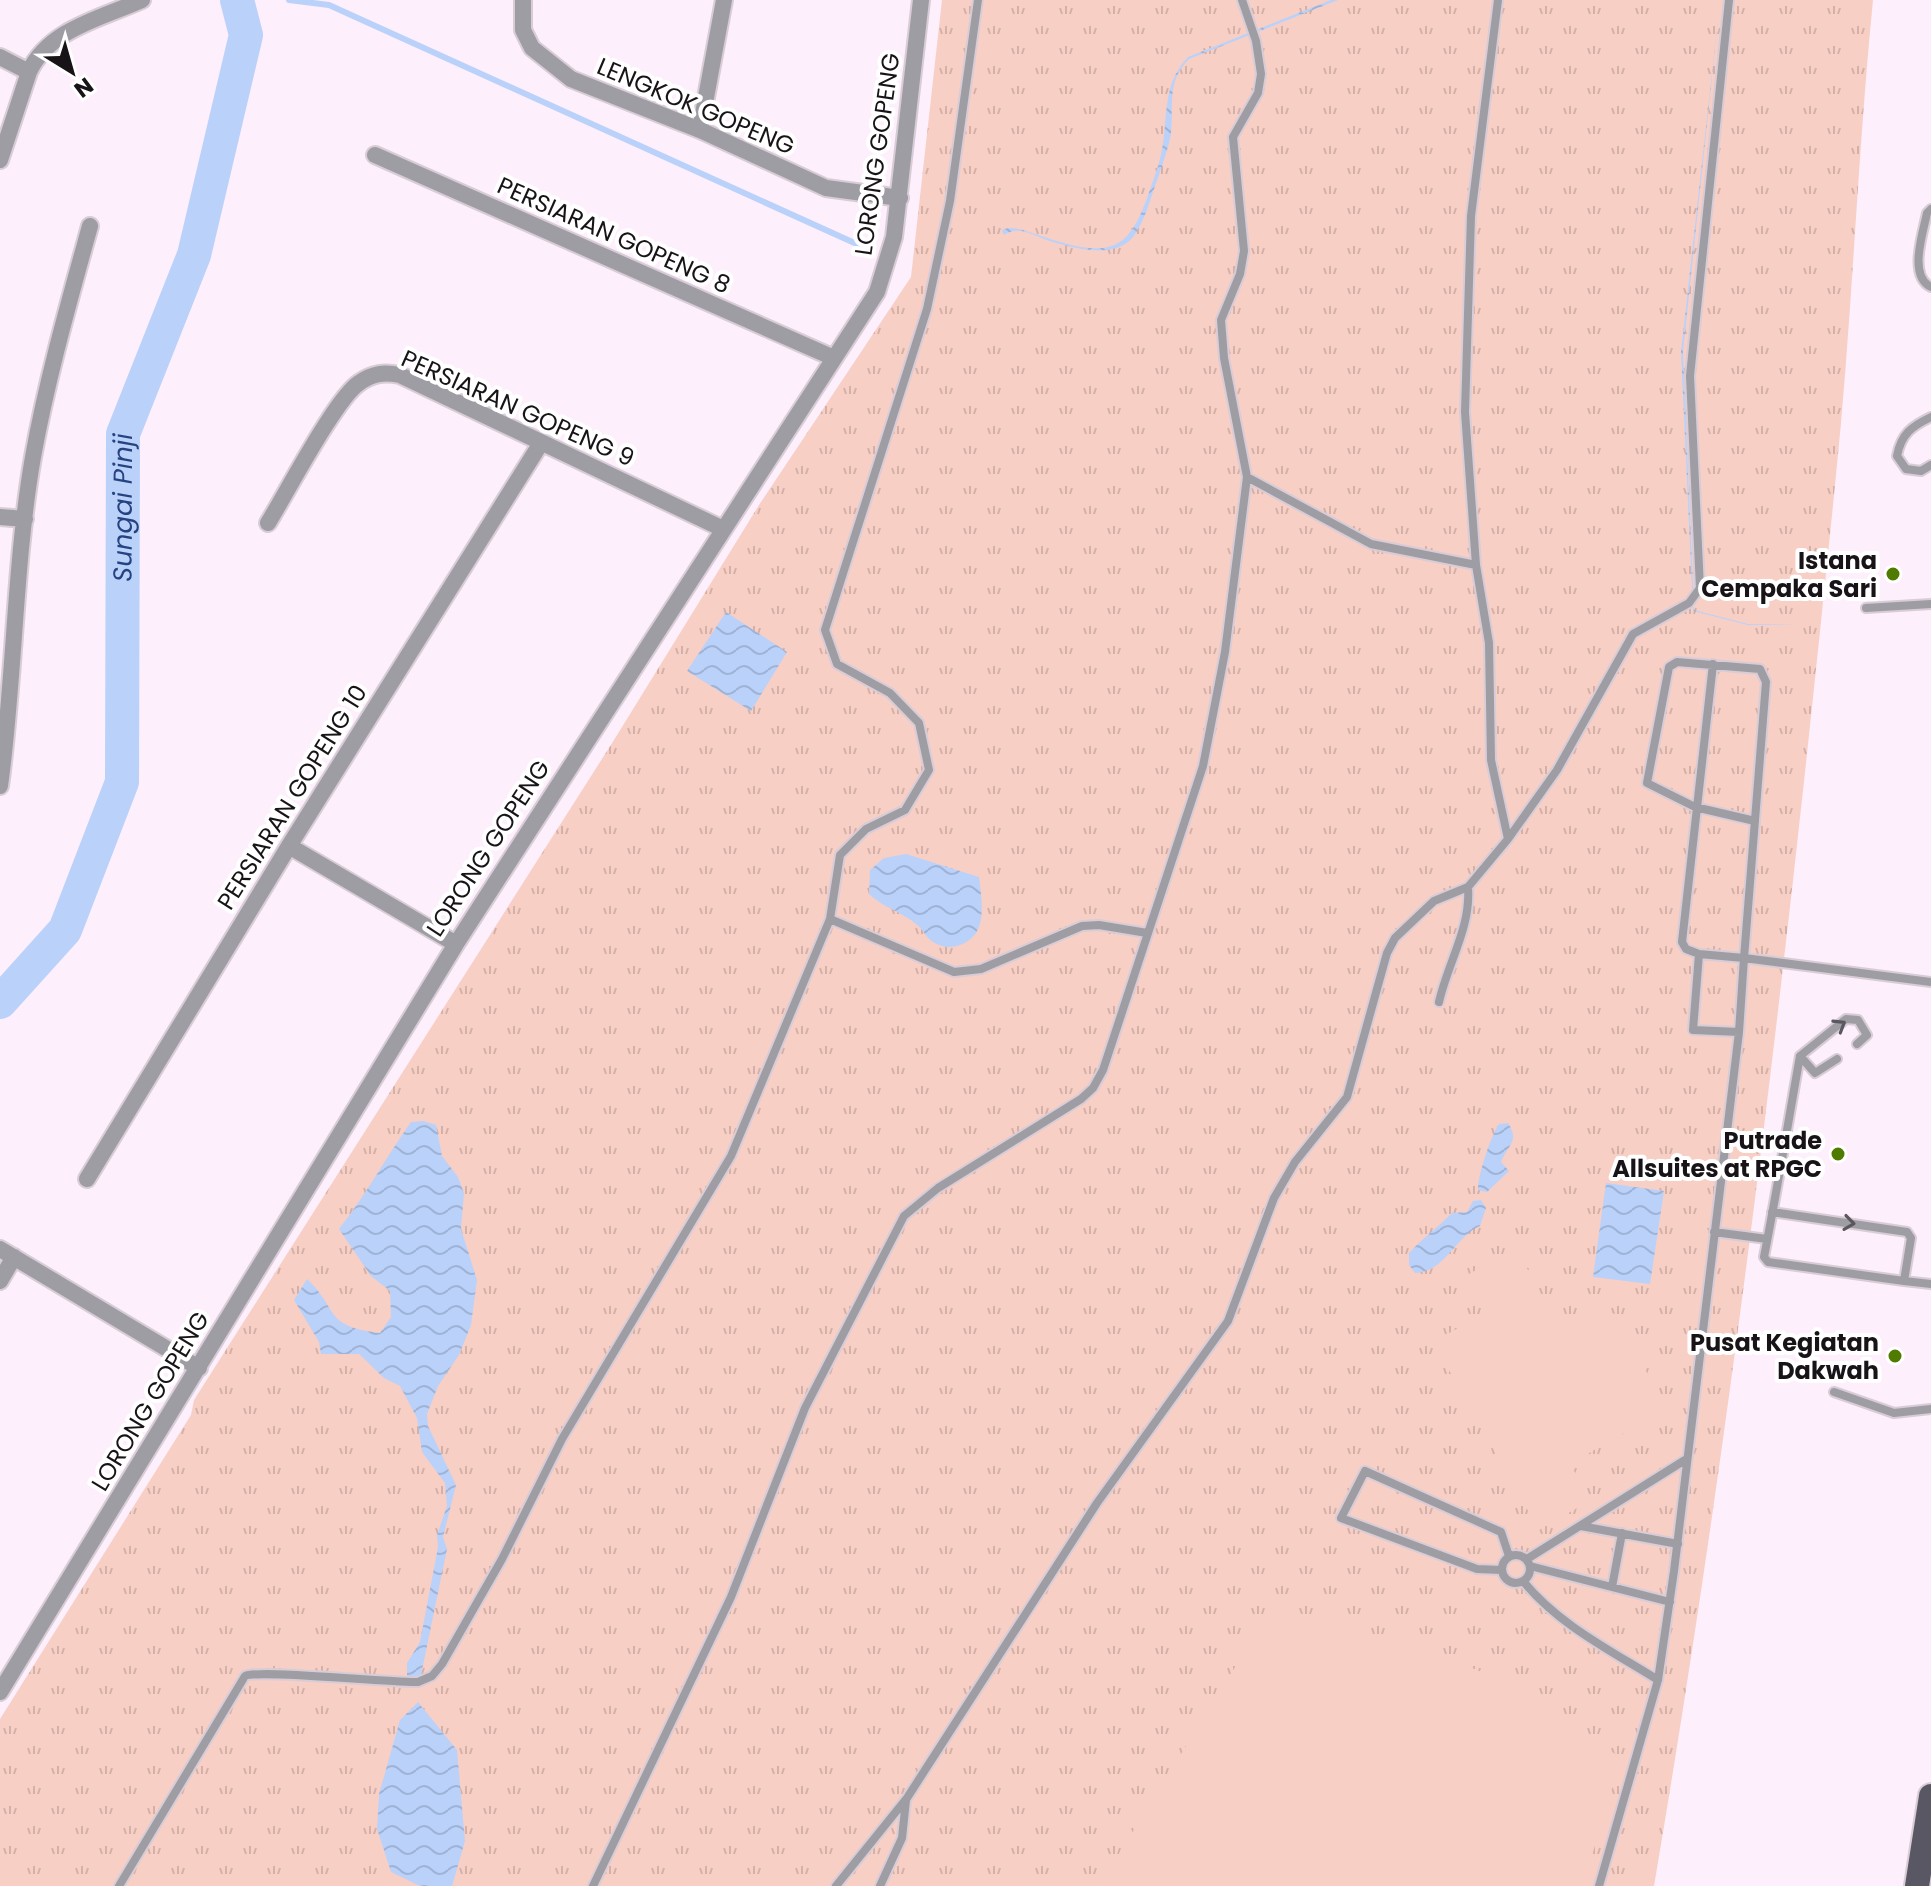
<svg xmlns="http://www.w3.org/2000/svg" width="1931" height="1886" viewBox="0 0 1931 1886" font-family="Poppins,sans-serif">
<style>
.grass{fill:url(#grass-tufts)}
.green{fill:#f8cfc5}
.water{fill:url(#water-waves)}
.lines{fill:none;stroke-linecap:round;stroke-linejoin:round}
.stream{stroke:#bad1fa;stroke-width:6}
.river{stroke:#bad1fa;stroke-width:34}
.lane-casing{stroke:#d8ccd7;stroke-width:12}
.street-casing{stroke:#d8ccd7;stroke-width:20}
.primary-casing{stroke:#d8ccd7;stroke-width:28}
.lane{stroke:#9e9da4;stroke-width:8}
.street{stroke:#9e9da4;stroke-width:16}
.primary{stroke:#595763;stroke-width:24}
.oneway{stroke:#5a585e}
.poi-dot{fill:#4e7b00;stroke:#fff;stroke-width:3}
.labels{text-anchor:middle;dominant-baseline:central;stroke-width:8;stroke-linejoin:round;paint-order:stroke}
.street-label{font-size:24px;fill:#171317;stroke:#fff}
.poi-label{font-size:24px;font-weight:bold;fill:#171317;stroke:#fff;text-anchor:end}
.water-label{font-size:26px;font-style:italic;fill:#254380;stroke:#fff}
</style>
<defs>
<pattern id="grass-tufts" width="24" height="20" patternUnits="userSpaceOnUse" patternTransform="scale(2)"><rect width="24" height="20" fill="#f8cfc5"/><path d="M3 7l-1-3M5 7V3M7 7l1-3M15 17l-1-3M17 17v-4M19 17l1-3" fill="none" stroke="#d4b1a8"/></pattern>
<pattern id="water-waves" width="16" height="10" patternUnits="userSpaceOnUse" patternTransform="scale(2)"><rect width="16" height="10" fill="#bad1fa"/><path d="M0 5q4-4 8 0t8 0" fill="none" stroke="#9fb3d6"/></pattern>
</defs>
<rect width="100%" height="100%" fill="#fdeffc"/>
<!-- grass -->
<path class="grass" d="M942 0H1873C1857 161 1852 324 1835 485 1788 953 1733 1422 1654 1886H0V1719L191 1415 194 1400 614 740 759 505 911 277Z"/>
<!-- green -->
<path class="green" d="M1516 1248 1566 1340 1613 1313 1667 1408 1570 1464 1591 1500 1539 1530 1433 1342 1487 1312 1467 1275Z
M1273 1606 1425 1649 1509 1683 1621 1758 1583 1886H1099Z"/>
<!-- water -->
<path class="water" d="M1331 0H1338L1189 59C1166 82 1174 105 1171 133 1169 147 1163 162 1159 175 1151 195 1146 220 1133 237 1113 262 1063 246 1039 237 1027 232 1016 227 1004 235L1002 230C1013 225 1026 231 1038 235 1125 265 1132 245 1158 166 1171 126 1158 88 1188 57Z
M1720 0 1683 352 1694 610 1748 624H1800L1748 625 1693 611 1681 352Z
M726 612 787 652 751 711 687 671Z
M906 854 979 877C982 903 989 937 957 946 947 948 942 947 933 942 926 938 923 929 916 924 902 912 884 908 869 894L870 870 884 858Z
M423 1121 436 1125 442 1156 458 1177 464 1193 461 1229 477 1280 471 1325 459 1355 438 1386 427 1414 428 1426 456 1485 443 1537 447 1549 420 1680 407 1682V1663L420 1642 438 1547 437 1535 447 1506 445 1483 422 1452 417 1418 400 1386 384 1378 359 1354H321L319 1342 294 1300 307 1279C340 1310 322 1326 380 1333L391 1317 390 1291 371 1276 339 1229C366 1195 386 1157 411 1122Z
M1508 1123C1520 1142 1508 1144 1501 1162L1509 1171 1487 1192 1478 1190C1477 1178 1491 1135 1499 1124Z
M1606 1183 1664 1191 1650 1284 1593 1277Z
M1481 1200 1486 1208 1480 1226C1455 1237 1445 1272 1415 1273L1409 1265V1253C1423 1238 1437 1228 1452 1213L1467 1212 1473 1201Z
M418 1702 457 1750 465 1841 452 1886H420L391 1872 377 1829 379 1794 400 1720Z"/>
<g class="lines">
<!-- stream -->
<path class="stream" d="M289 0 329 5 870 250"/>
<!-- river -->
<path class="river" id="s1" d="M0 1002 65 930 122 782 123 434 194 255 246 35 237 0"/>
<defs>
<path id="lane" d="M978 0 950 201 927 309 825 630 837 664 890 693 919 723 929 770 905 810 866 829 840 855 830 919 954 972 981 969 1082 926 1099 925 1147 933
M1931 209 1927 213C1923 233 1908 276 1931 287
M1931 417C1912 426 1901 434 1897 456L1906 469 1921 471 1931 465
M1247 477 1371 544 1476 565
M1866 608 1931 604
M1508 839 1557 770 1633 634 1689 603 1700 588 1690 376 1729 0
M1699 954 1686 949 1682 942 1713 664
M1439 1002C1448 962 1471 928 1468 887
M1739 1032 1693 1030 1699 954 1744 958 1766 682 1760 669 1677 662 1669 667 1647 783 1695 807 1755 821
M1800 1056 1815 1073 1837 1059
M1772 1212 1907 1232 1911 1238 1904 1281 1768 1262 1764 1257C1777 1191 1788 1123 1800 1056L1846 1019 1858 1020 1867 1035 1857 1044
M1714 1232 1767 1239
M1904 1281 1931 1284
M1834 1392 1894 1413 1931 1409
M1581 1526 1678 1544
M1502 1569a14 14 0 1 1 28 0a14 14 0 1 1-28 0Z
M1527 1559 1685 1460
M1530 1566 1670 1602
M1502 1570 1477 1569 1341 1518 1365 1471 1501 1532 1509 1556
M1523 1581C1559 1625 1610 1650 1658 1680
M1612 1587 1622 1533
M119 1886 245 1676C260 1669 388 1683 418 1682L432 1676 442 1664 502 1559 562 1439 731 1156 830 919
M593 1886 731 1597 805 1408 904 1216 938 1188 1081 1099 1093 1088 1103 1070 1203 766 1225 652 1247 477 1224 358 1221 320 1240 274 1244 251 1233 137 1258 93 1261 74 1256 41 1242 0
M836 1886 907 1798 1097 1503 1228 1321 1274 1198 1295 1162 1347 1097 1387 953 1395 938 1434 901 1468 887 1508 839 1491 760 1489 643 1476 565 1465 412 1471 216 1498 0
M880 1886 902 1838 906 1800
M1599 1886 1658 1680 1674 1571 1739 1032 1744 958 1931 982"/>
<path id="street" d="M523 0V30L532 48 571 79 700 130 826 188 900 198
M0 57 29 72 0 160
M29 72C49 29 102 18 142 0
M700 130 724 0
M375 155 834 358
M0 517 25 519
M268 523C286 494 336 398 359 383 373 373 384 372 400 375L721 528
M0 786C15 677 14 566 33 457 47 379 69 302 90 226
M289 846 456 944
M87 1179 289 846 541 443
M0 1249 199 1368
M0 1281 14 1257
M0 1692 456 944 877 292 894 237 921 0"/>
<path id="primary" d="M1917 1886 1931 1796"/>
</defs>
<!-- lane casing -->
<use href="#lane" class="lane-casing"/>
<!-- street casing -->
<use href="#street" class="street-casing"/>
<!-- primary casing -->
<use href="#primary" class="primary-casing"/>
<!-- lane -->
<use href="#lane" class="lane"/>
<!-- street -->
<use href="#street" class="street"/>
<!-- primary -->
<use href="#primary" class="primary"/>
</g>
<!-- one-way arrows -->
<defs><path id="oneway-chevron" d="M-2-3.5L2.5 0L-2 3.5" fill="none" stroke-width="1.6" stroke-linecap="round" stroke-linejoin="round" transform="scale(2)"/></defs>
<g class="oneway">
<use href="#oneway-chevron" transform="translate(1840 1025) rotate(-32)"/>
<use href="#oneway-chevron" transform="translate(1849 1223) rotate(8)"/>
</g>
<!-- markers -->
<g class="poi-dot">
<circle cx="1893" cy="574" r="8"/>
<circle cx="1838" cy="1154" r="8"/>
<circle cx="1895" cy="1356" r="8"/>
</g>
<g class="labels">
<!-- street labels -->
<g class="street-label">
<text transform="translate(696 106) rotate(23)">LENGKOK GOPENG</text>
<text transform="translate(877 154) rotate(-82)">LORONG GOPENG</text>
<text transform="translate(614 235) rotate(24)">PERSIARAN GOPENG 8</text>
<text transform="translate(518 408) rotate(24)">PERSIARAN GOPENG 9</text>
<text transform="translate(292 797) rotate(-58)">PERSIARAN GOPENG 10</text>
<text transform="translate(488 848) rotate(-57)">LORONG GOPENG</text>
<text transform="translate(150 1401) rotate(-59)">LORONG GOPENG</text>
</g>
<!-- poi labels -->
<g class="poi-label">
<text x="1877" y="560">Istana<tspan x="1877" dy="28">Cempaka Sari</tspan></text>
<text x="1822" y="1140">Putrade<tspan x="1822" dy="28">Allsuites at RPGC</tspan></text>
<text x="1879" y="1342">Pusat Kegiatan<tspan x="1879" dy="28">Dakwah</tspan></text>
</g>
<!-- water labels -->
<g class="water-label">
<text stroke="none"><textPath href="#s1" startOffset="530">Sungai Pinji</textPath></text>
</g>
</g>
<!-- north arrow -->
<g transform="translate(72 72) rotate(143)" stroke="#ffffff" stroke-width="6" paint-order="stroke">
<path d="M0-6L14 30L0 20L-14 30Z" fill="#171317"/>
<text y="-12" font-size="22" font-weight="bold" text-anchor="middle" fill="#171317">N</text>
</g>
</svg>
